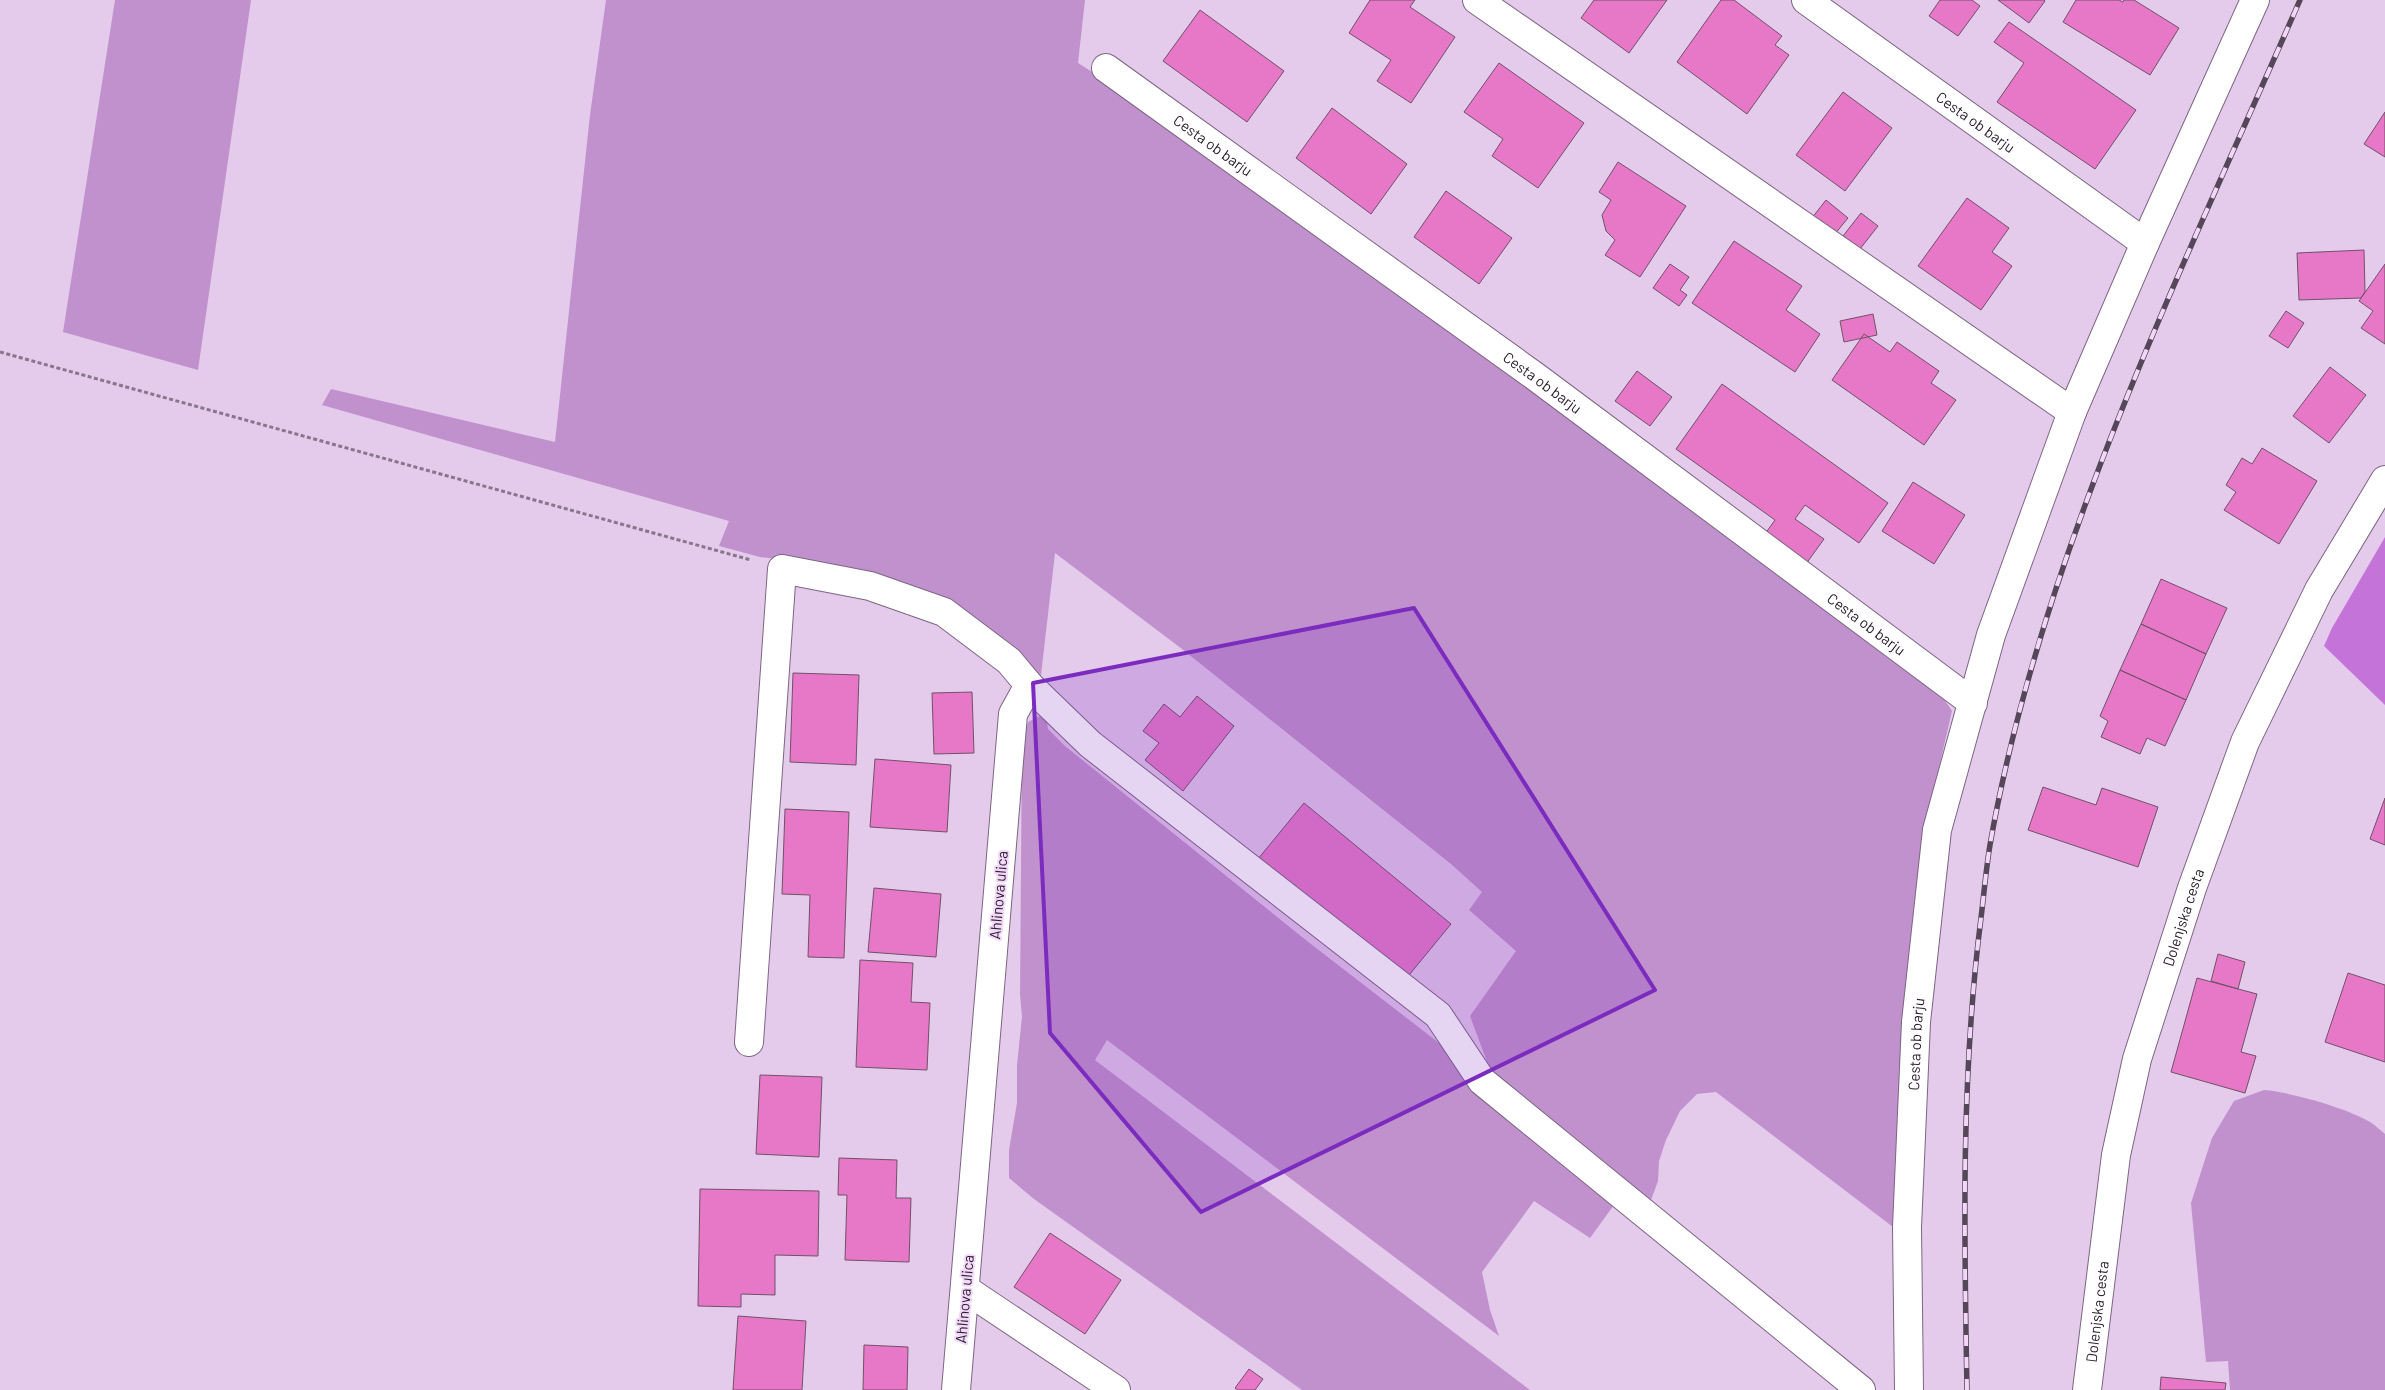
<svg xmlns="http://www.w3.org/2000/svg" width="2385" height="1390" viewBox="0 0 2385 1390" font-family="Barlow,sans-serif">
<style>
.green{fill:#c191ce}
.forest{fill:#c474d9}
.building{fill:#e778c8;stroke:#715167}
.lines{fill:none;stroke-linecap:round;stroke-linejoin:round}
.street-casing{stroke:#7d6683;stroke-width:30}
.primary-casing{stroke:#7d6683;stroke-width:30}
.path{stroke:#88768d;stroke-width:3;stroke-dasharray:4 2.5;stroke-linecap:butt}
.street{stroke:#fff;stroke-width:28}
.primary{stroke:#fff;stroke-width:28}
.rail-casing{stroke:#554759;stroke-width:5.5}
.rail{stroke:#f2d7f9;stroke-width:4;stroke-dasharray:11;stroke-linecap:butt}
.marked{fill:#7b2cbf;fill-opacity:0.2;stroke:#7b2cbf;stroke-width:4;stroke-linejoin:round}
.labels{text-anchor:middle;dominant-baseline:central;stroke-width:4;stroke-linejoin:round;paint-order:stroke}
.street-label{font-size:15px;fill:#2d2330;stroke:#f2d7f9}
</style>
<rect width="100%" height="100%" fill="#e4caeb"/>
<!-- green -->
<path class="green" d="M115 0H251L198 370 63 332Z
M606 0H1085L1078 63 1124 92 1178 136 1337 251 1374 274 1940 693 1952 711 1924 832 1913 914 1907 1047 1897 1141 1893 1227 1716 1092 1697 1094 1680 1111 1666 1140 1659 1161 1658 1181 1651 1200 1490 1070 1470 1016 1516 951 1469 910 1482 892 1451 864 1182 649 1055 553 1041 675 1032 671 1006 642 970 615 830 565 760 557 719 546 729 521 322 405 331 389 555 442 590 115Z
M1039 716 1047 721 1048 729 1065 746 1307 941 1452 1053 1475 1093 1614 1205 1590 1238 1534 1201 1482 1272 1490 1310 1499 1336 1107 1040 1095 1060 1530 1390H1302L1034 1199 1009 1178V1150L1017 1103V1065L1022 1017 1020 994 1022 742 1028 722Z
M2264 1090C2290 1092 2347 1108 2370 1122 2375 1125 2380 1130 2385 1134V1390H2230L2228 1361 2206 1362 2191 1203 2212 1138 2234 1101Z"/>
<!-- forest -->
<path class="forest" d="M2385 537V705L2324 646 2332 628Z"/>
<!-- building -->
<path class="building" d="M1370 0H1415L1410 7 1455 37 1411 103 1377 81 1391 60 1349 33Z
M1594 0H1667L1629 53 1581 18Z
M1721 0H1734L1782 36 1775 45 1789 55 1747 114 1677 62Z
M1940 0H1972L1980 6 1958 36 1929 16Z
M1998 0H2044L2045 1 2029 23Z
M2076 0H2119L2123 2 2124 0H2134L2179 28 2150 75 2063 22Z
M1200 10 1284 71 1247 122 1163 61Z
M2009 22 2136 110 2095 169 1997 102 2024 63 1994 42Z
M1499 63 1584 123 1538 188 1492 156 1503 139 1464 112Z
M1843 92 1892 128 1845 191 1796 155Z
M1332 108 1407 164 1371 214 1296 158Z
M2385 112V157L2364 144Z
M1618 162 1686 206 1640 277 1605 255 1615 240 1606 231 1602 215 1611 200 1599 192Z
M1446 191 1512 238 1479 284 1414 237Z
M1967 198 2009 228 1992 252 2012 266 1981 310 1918 266Z
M1826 200 1848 218 1830 240 1808 223Z
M1861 213 1878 226 1860 249 1843 236Z
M1734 241 1802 286 1786 310 1820 334 1795 372 1692 303Z
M2364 250 2365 292 2361 298 2299 300 2297 253Z
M1670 264 1689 277 1680 290 1687 295 1679 306 1653 288Z
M2385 264V344L2361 328 2373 311 2359 301Z
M2286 311 2304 323 2288 348 2269 336Z
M1873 314 1877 335 1844 342 1840 321Z
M1864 334 1890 352 1897 342 1939 371 1931 383 1956 400 1924 445 1832 380Z
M2330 367 2366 395 2329 443 2293 416Z
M1637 371 1672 397 1650 426 1615 401Z
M1722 384 1888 503 1859 543 1805 505 1795 519 1824 539 1806 564 1765 534 1775 520 1676 449Z
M2262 448 2317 481 2279 544 2224 510 2236 492 2226 485 2242 458 2252 464Z
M1913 482 1965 515 1934 564 1882 531Z
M2161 579 2227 608 2206 654 2141 624Z
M2141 624 2206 654 2186 700 2120 670Z
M2120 670 2186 700 2165 746 2147 738 2140 754 2101 737 2108 721 2100 716Z
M793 673 859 675 856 765 790 762Z
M972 692 974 753 934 754 932 693Z
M1197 696 1234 726 1183 791 1145 760 1159 743 1143 731 1164 704 1180 717Z
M875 759 951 765 947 832 870 827Z
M2043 787 2096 805 2102 788 2158 807 2138 867 2028 830Z
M2385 798V845L2370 839Z
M1304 803 1451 924 1405 980 1258 859Z
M785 809 849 812 844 958 808 957 810 895 782 894Z
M874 888 941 894 936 957 868 952Z
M2218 954 2245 962 2238 989 2211 981Z
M860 960 913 963 911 1002 930 1003 927 1070 856 1067Z
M2348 973 2385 985V1062L2325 1042Z
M2197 978 2257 994 2241 1052 2256 1056 2245 1093 2171 1072Z
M760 1075 822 1077 819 1157 756 1154Z
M839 1158 897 1160 896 1198H911L909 1262 845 1260 847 1195H838Z
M700 1189 819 1191 818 1256 775 1255V1295L741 1294V1307L698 1306Z
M1050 1233 1121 1280 1085 1334 1014 1287Z
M738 1316 806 1321 802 1390H733Z
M864 1345 908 1347 907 1390H863Z
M1249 1369 1263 1379 1255 1390H1238L1235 1388Z
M2161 1377 2226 1383 2225 1390H2160Z"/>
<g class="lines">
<defs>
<g id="street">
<path d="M1477 0 2072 412"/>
<path id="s1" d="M1806 0 2145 243"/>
<path id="s2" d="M1106 68 1536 377 1973 703"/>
<path d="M1029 685 1090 744 1438 1015 1482 1081 1861 1390"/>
<path d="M749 1042 782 569 870 586 944 612 1009 661 1029 685 1013 714 956 1390"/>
<path d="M965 1289 1116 1390"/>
<path id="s3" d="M1909 1390 1907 1227 1916 1022 1937 830 1991 635 2072 412 2145 243 2255 0"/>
</g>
<g id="primary">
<path id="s4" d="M2087 1390 2116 1155 2137 1059 2192 888 2245 742 2319 590 2385 480"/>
</g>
</defs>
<!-- street casing -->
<use href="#street" class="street-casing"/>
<!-- primary casing -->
<use href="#primary" class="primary-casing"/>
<!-- path -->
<path class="path" d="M0 352 751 560"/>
<!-- street -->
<use href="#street" class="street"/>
<!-- primary -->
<use href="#primary" class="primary"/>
<defs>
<path id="rail" d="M1967 1390C1964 1232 1961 1075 1981 918 1984 894 1986 869 1990 845 2041 553 2182 271 2300 0"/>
</defs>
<!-- rail casing -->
<use href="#rail" class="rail-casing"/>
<!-- rail -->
<use href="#rail" class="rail"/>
</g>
<!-- marked area -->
<path class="marked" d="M1414 608 1655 990 1201 1212 1050 1033 1033 683Z"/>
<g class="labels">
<!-- street labels -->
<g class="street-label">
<text stroke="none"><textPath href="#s1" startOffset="209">Cesta ob barju</textPath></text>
<text stroke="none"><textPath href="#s2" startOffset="132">Cesta ob barju</textPath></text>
<text stroke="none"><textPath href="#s2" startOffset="538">Cesta ob barju</textPath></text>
<text stroke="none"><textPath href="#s2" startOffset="942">Cesta ob barju</textPath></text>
<text transform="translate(998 895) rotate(-85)">Ahlinova ulica</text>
<text stroke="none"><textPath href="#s4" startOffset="484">Dolenjska cesta</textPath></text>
<text stroke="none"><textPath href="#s3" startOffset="346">Cesta ob barju</textPath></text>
<text transform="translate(964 1299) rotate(-85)">Ahlinova ulica</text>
<text stroke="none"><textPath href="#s4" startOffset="79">Dolenjska cesta</textPath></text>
</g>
</g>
</svg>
